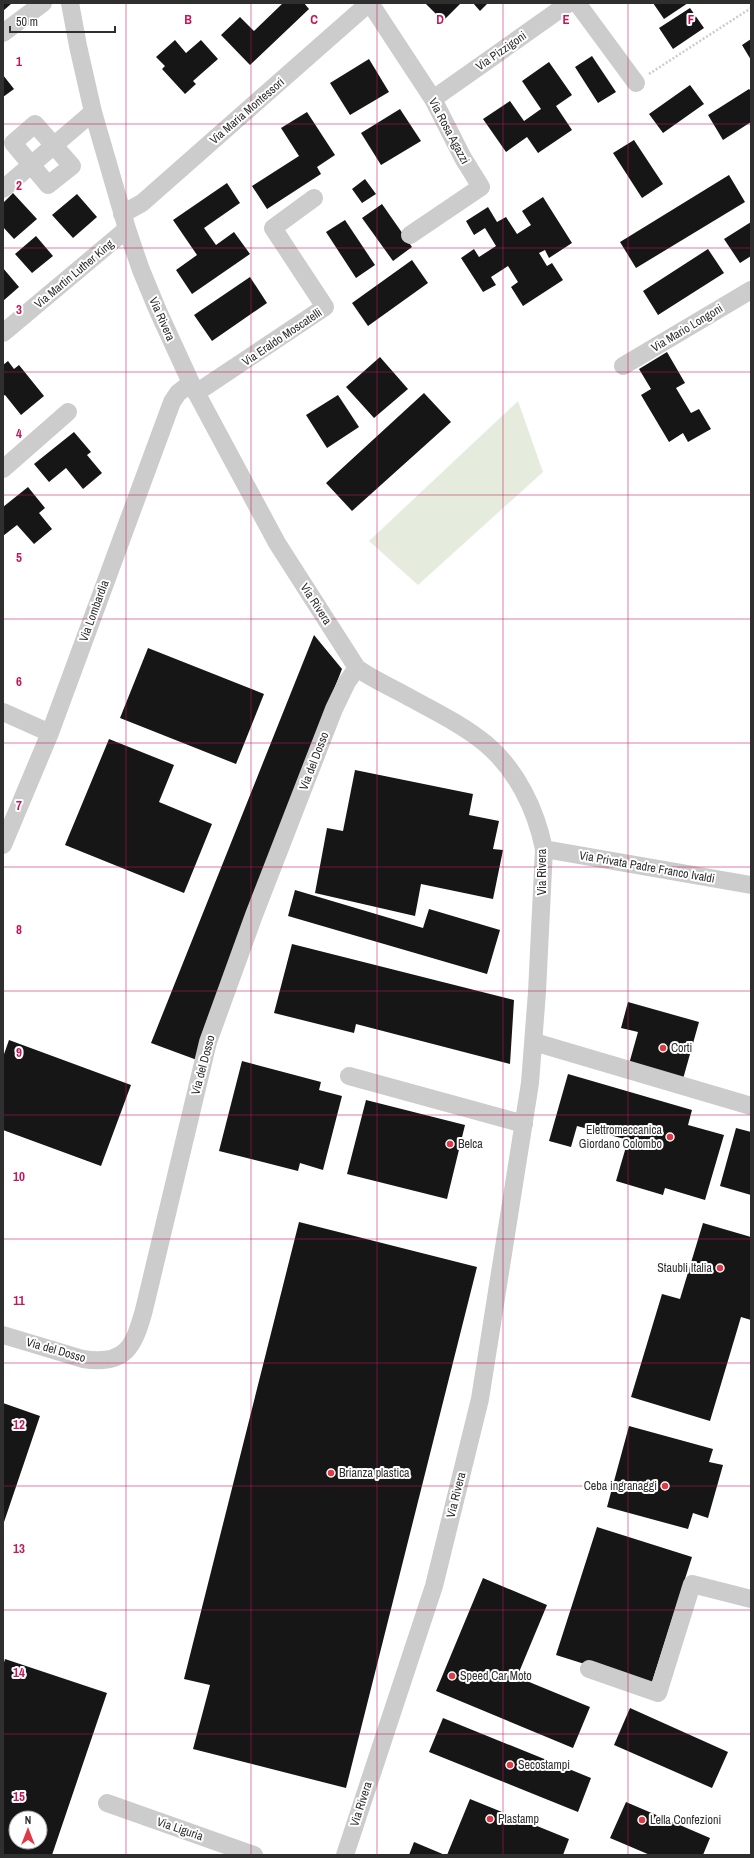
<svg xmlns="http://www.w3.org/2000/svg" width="754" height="1858" viewBox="0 0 754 1858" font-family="'Archivo Narrow',sans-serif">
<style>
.green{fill:#e5ecde}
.building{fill:#161616;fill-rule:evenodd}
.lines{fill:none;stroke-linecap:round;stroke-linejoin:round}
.path{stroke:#ccc;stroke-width:2.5;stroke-dasharray:2 2;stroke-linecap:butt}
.minor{stroke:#ccc;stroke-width:18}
.grid{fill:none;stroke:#c2185b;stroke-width:1;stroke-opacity:0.55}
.poi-dot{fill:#df3946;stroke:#fff;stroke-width:1.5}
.labels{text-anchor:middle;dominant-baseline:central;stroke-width:4;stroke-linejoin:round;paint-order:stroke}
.street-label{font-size:12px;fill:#2f2f2f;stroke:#fff}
.poi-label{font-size:12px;fill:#2f2f2f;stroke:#fff;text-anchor:start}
.grid-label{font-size:13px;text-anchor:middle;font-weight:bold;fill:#c2185b;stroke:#fff;stroke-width:4;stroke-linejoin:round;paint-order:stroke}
</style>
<rect width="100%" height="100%" fill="#fff"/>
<!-- green -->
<path class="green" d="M518 401 543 472 418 585 369 541Z"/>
<!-- building -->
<path class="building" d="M3 3H12L3 11Z
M283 3H304L309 9 250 65 221 35 240 17 254 31Z
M425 3H461L443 21Z
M473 3H488L480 11Z
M653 3H688L664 19Z
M690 8 704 28 673 49 659 28Z
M751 39V60L742 45Z
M175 40 186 53 201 40 218 59 193 81 196 84 185 94 162 69 165 66 156 57Z
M592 56 616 92 598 103 575 67Z
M369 59 389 92 350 115 330 83Z
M549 62 572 95 556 106 572 130 538 153 527 137 506 152 483 119 510 101 524 121 541 109 522 81Z
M3 75 14 89 3 97Z
M690 85 704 104 663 133 649 114Z
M749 89 751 91V122L723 140 708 115Z
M400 109 421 141 381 165 361 133Z
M307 112 335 155 317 167 321 174 267 209 252 186 299 156 281 128Z
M634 140 663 184 642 198 613 153Z
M729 175 745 202 636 268 620 242Z
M365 179 376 194 362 203 352 189Z
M227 183 240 203 204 228 216 245 234 232 250 254 192 294 176 270 197 255 173 220Z
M13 193 37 219 14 239 3 227V203Z
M77 194 97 217 73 238 52 215Z
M543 197 572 243 549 258 545 250 539 253 547 266 552 263 563 280 523 306 511 287 518 282 508 266 491 277 496 285 483 292 461 258 474 249 479 257 496 246 485 228 474 235 466 221 488 207 497 222 506 217 517 234 531 225 522 211Z
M382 204 412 247 393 261 362 218Z
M345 220 375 265 356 278 326 232Z
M751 222V256L740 263 724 239Z
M36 236 53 256 32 273 15 254Z
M708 249 724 273 658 315 643 291Z
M412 260 428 283 368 326 352 303Z
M3 268 19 287 3 301Z
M250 277 267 303 212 341 194 315Z
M667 352 685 383 676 388 691 413 699 409 711 429 688 442 683 433 669 442 641 395 651 389 639 369Z
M380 357 408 389 374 418 346 387Z
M8 361 14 369 19 365 44 396 21 415 5 395 3 396V365Z
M424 393 451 422 352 511 326 483Z
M338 395 359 427 327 448 306 415Z
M74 432 91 452 87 455 102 473 83 489 66 468 49 482 34 464Z
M28 487 45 508 39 513 52 529 34 544 17 525 3 536V507Z
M314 635 342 669 246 913 197 1060 151 1043Z
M148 648 264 694 236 764 120 718Z
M109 739 174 765 159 802 212 824 184 893 65 845Z
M355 770 473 794 469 815 499 821 493 849 503 850 493 899 421 884 415 916 315 893 327 828 343 831Z
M295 890 423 928 429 909 500 930 487 974 288 916Z
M292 944 514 1000 510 1064 356 1024 354 1033 274 1013Z
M628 1002 699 1022 683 1079 629 1064 638 1032 621 1028Z
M9 1040 131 1085 101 1166 3 1130V1057Z
M242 1061 321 1082 319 1090 342 1096 323 1170 300 1163 298 1171 219 1151Z
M568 1074 692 1110 688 1125 724 1135 705 1200 665 1188 663 1195 616 1181 628 1140 577 1126 571 1147 549 1141Z
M366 1100 465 1125 447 1199 347 1174Z
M736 1128 751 1132V1195L720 1186Z
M299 1222 477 1267 346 1788 193 1749 210 1685 184 1679Z
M703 1223 751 1237V1320L741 1317 710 1421 631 1397 662 1294 680 1299Z
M3 1403 40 1416 3 1525Z
M629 1426 713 1449 709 1462 723 1465 708 1518 693 1513 688 1529 607 1507Z
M597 1527 692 1557 651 1685 556 1655Z
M483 1578 547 1605 517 1677 590 1707 573 1748 436 1691Z
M5 1659 107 1693 52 1855H3V1666ZM16 1818H40V1842H16Z
M630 1708 728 1752 712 1788 614 1745Z
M443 1718 591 1778 578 1812 429 1752Z
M470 1799 569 1839 563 1855H447Z
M626 1802 710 1838 703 1855H650L610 1838Z
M414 1842 445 1855H409Z"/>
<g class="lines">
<!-- path -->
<path class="path" d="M649 74 751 8"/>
<!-- minor -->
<path class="minor" d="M70 3 78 46 93 112 127 229 141 270 158 311 191 383 277 543 357 668C372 679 389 686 405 695 432 710 462 724 486 744 517 770 536 810 544 849L537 992 530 1083 480 1399 434 1586 345 1855
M370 3 433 99 463 158 481 187 410 235
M577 3 636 83
M3 33 43 3
M433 99 569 3
M35 124 72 166 48 185 13 143Z
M3 189 93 112
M122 214 142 203 369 3
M3 333 127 229
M623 366 751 290
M196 393 325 307 273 228 314 198
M3 469 68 412
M3 712 50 733
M3 845 50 733 172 402 178 393 191 383
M544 849 751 885
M534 1042 751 1106
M349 1076 524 1124
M3 1335 83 1359C126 1366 134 1346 144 1310L208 1042 254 915 334 709 347 682 357 668
M589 1669 658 1693 692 1584 751 1599
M107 1803 254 1855"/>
</g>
<!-- grid -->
<path class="grid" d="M126 3V1855M251 3V1855M377 3V1855M503 3V1855M628 3V1855M3 124H751M3 248H751M3 372H751M3 495H751M3 619H751M3 743H751M3 867H751M3 991H751M3 1115H751M3 1239H751M3 1363H751M3 1486H751M3 1610H751M3 1734H751"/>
<!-- markers -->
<g class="poi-dot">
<circle cx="663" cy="1048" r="4"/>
<circle cx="670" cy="1137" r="4"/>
<circle cx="450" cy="1144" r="4"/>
<circle cx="720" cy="1268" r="4"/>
<circle cx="331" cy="1473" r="4"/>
<circle cx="665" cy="1486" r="4"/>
<circle cx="452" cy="1676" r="4"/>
<circle cx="510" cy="1765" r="4"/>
<circle cx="490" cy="1819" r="4"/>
<circle cx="642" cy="1820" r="4"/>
</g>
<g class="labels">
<!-- street labels -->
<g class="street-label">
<text transform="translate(501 51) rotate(-35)">Via Pizzigoni</text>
<text transform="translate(247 111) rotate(-41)">Via Maria Montessori</text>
<text transform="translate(449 131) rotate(62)">Via Rosa Agazzi</text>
<text transform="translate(74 274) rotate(-40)">Via Martin Luther King</text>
<text transform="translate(162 319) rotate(66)">Via Rivera</text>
<text transform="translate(687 328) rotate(-31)">Via Mario Longoni</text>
<text transform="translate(282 337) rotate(-34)">Via Eraldo Moscatelli</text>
<text transform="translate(316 604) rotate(57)">Via Rivera</text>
<text transform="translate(94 611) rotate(-70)">Via Lombardia</text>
<text transform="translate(314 761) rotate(-69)">Via del Dosso</text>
<text transform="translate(647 867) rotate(10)">Via Privata Padre Franco Ivaldi</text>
<text transform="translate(542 872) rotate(-90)">Via Rivera</text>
<text transform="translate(203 1065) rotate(-75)">Via del Dosso</text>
<text transform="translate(56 1350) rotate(16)">Via del Dosso</text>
<text transform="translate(456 1495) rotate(-76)">Via Rivera</text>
<text transform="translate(361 1804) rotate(-72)">Via Rivera</text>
<text transform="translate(180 1829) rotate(19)">Via Liguria</text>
</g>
<!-- poi labels -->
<g class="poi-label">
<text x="671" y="1048">Corti</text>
<text x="662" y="1130" text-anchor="end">Elettromeccanica<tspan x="662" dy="14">Giordano Colombo</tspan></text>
<text x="458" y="1144">Belca</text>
<text x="712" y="1268" text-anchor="end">Staubli Italia</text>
<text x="339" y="1473">Brianza plastica</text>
<text x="657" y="1486" text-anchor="end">Ceba ingranaggi</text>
<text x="460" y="1676">Speed Car Moto</text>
<text x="518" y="1765">Secostampi</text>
<text x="498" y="1819">Plastamp</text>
<text x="650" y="1820">Lella Confezioni</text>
</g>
</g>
<g class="grid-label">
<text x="188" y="24">B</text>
<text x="314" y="24">C</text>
<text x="440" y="24">D</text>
<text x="566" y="24">E</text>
<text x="691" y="24">F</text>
<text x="19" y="66">1</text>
<text x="19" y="190">2</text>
<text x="19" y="314">3</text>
<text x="19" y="438">4</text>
<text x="19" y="562">5</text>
<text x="19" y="686">6</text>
<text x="19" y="810">7</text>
<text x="19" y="934">8</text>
<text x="19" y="1057">9</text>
<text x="19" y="1181">10</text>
<text x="19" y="1305">11</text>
<text x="19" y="1429">12</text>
<text x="19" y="1553">13</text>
<text x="19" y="1677">14</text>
<text x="19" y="1801">15</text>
</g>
<!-- border -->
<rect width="754" height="1858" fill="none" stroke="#2f2f2f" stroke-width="8"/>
<!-- north arrow -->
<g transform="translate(28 1830)"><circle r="19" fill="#ffffff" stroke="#acacac"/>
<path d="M0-3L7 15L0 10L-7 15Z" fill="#df3946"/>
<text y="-6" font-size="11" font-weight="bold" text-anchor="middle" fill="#2f2f2f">N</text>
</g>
<!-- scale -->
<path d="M10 26v6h105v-6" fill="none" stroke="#2f2f2f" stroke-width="2"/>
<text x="16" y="26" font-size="12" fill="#2f2f2f" stroke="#ffffff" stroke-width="3" paint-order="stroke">50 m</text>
</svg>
